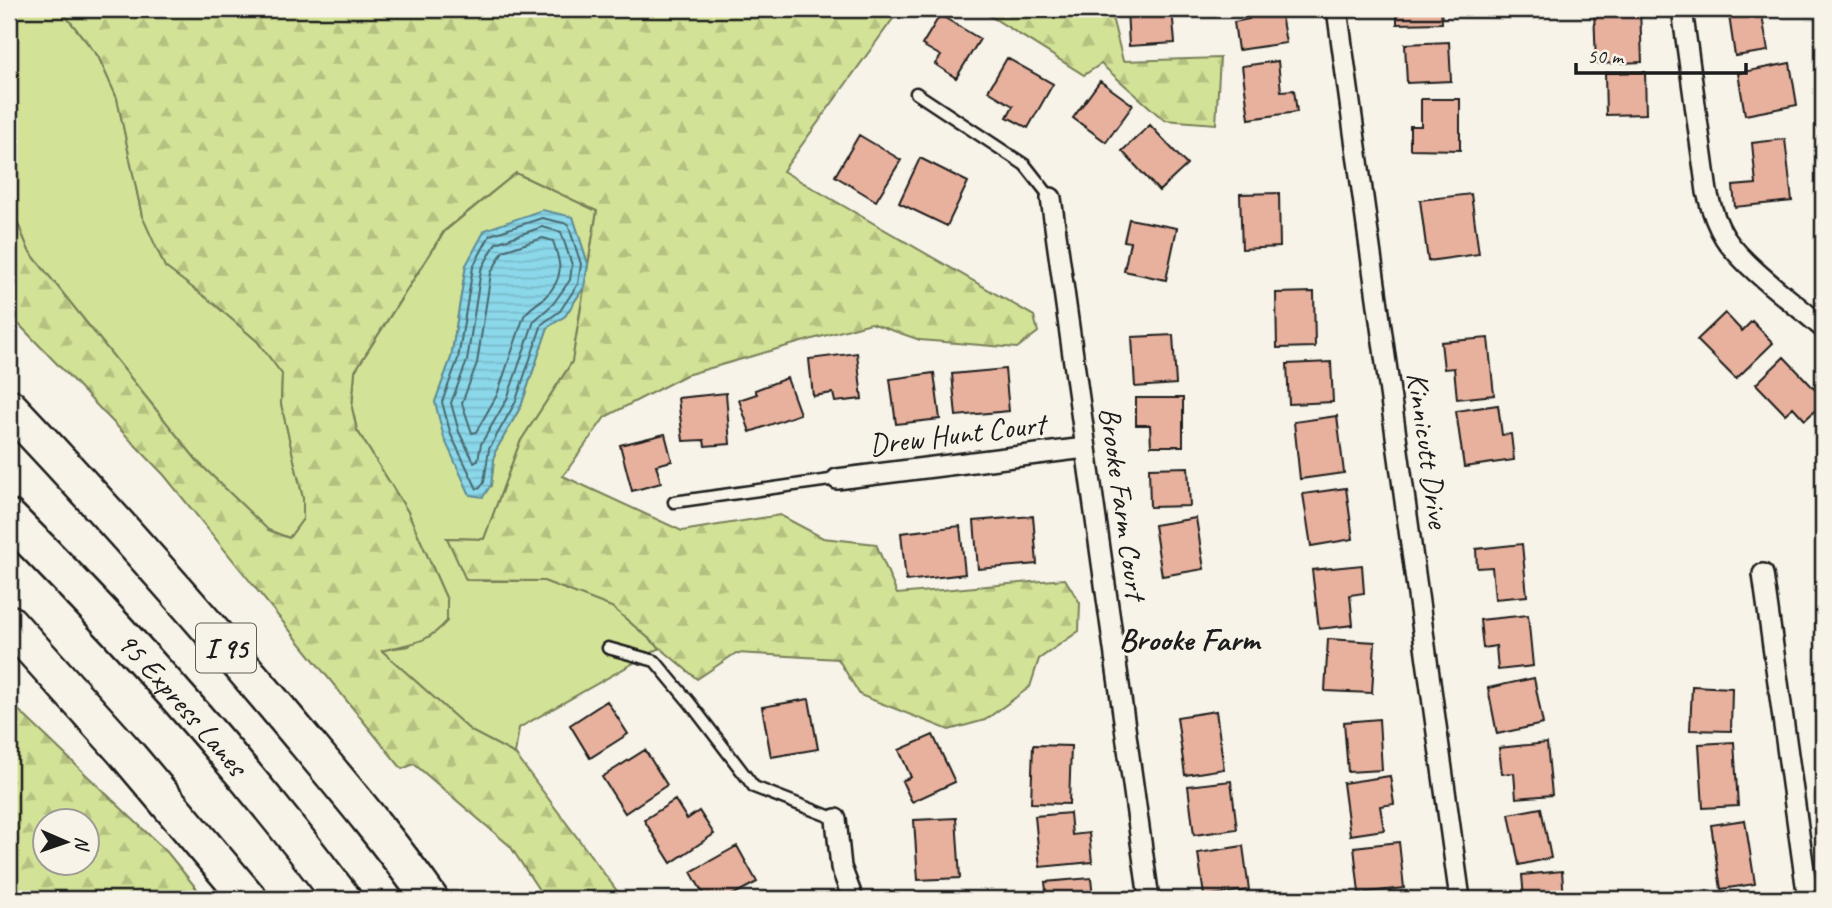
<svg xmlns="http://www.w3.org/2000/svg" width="1832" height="908" viewBox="0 0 1832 908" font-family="Caveat,sans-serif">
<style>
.grass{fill:#d2e296;stroke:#777f59;stroke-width:2}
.forest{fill:url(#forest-firs);stroke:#777f59;stroke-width:2;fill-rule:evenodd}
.water{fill:url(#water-rules);stroke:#5f8d98;stroke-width:2}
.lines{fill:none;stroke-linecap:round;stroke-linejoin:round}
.shore{stroke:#48676e;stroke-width:2}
.building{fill:#e8b19d;stroke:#1c1c1c;stroke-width:2}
.service-casing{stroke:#1c1c1c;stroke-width:15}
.minor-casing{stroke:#1c1c1c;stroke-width:24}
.motorway-casing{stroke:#1c1c1c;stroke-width:40}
.service{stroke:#f7f3e8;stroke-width:10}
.minor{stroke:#f7f3e8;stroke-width:19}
.motorway{stroke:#f7f3e8;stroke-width:35}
.labels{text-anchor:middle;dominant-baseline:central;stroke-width:6;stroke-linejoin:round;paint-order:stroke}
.shield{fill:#f7f3e8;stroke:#5e5c59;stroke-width:2}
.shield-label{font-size:28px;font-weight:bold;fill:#1c1c1c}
.street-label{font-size:30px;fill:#1c1c1c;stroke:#f7f3e8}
.neighbourhood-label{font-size:32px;font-weight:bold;fill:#1c1c1c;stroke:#f7f3e8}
</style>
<defs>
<pattern id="forest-firs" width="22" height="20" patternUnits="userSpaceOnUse" patternTransform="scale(1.75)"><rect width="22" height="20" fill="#d2e296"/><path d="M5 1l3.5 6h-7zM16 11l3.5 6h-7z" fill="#b4c181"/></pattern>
<pattern id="water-rules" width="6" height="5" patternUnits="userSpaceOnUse" patternTransform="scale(1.75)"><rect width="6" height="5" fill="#8bd8ea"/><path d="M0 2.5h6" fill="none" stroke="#77b9c8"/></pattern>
</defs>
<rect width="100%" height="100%" fill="#f7f3e8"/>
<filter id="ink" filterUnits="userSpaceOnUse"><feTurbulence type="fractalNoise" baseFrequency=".0143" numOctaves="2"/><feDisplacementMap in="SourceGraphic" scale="14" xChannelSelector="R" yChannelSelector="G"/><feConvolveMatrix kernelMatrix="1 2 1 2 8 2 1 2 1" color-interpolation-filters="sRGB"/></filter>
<g filter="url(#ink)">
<!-- grass -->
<path class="grass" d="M9 9H58L65 15 98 56 117 98 142 216 213 303 257 341 282 374 281 404 303 498V519L289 538 268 530 198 462 29 251 9 202Z
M516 173 597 211 588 264 573 217 466 265 451 358 435 402 491 485 495 452 521 406 548 327 565 316 584 287 572 362 520 442 484 539 447 538 483 581H544L612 607 660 648 519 728 515 754 471 731 381 650 409 646 447 600 408 512 357 430 352 408 355 371 445 231Z"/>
<!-- forest -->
<path class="forest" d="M58 9H900L783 171 1034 316 1038 332 1017 348 920 340 871 323 798 343 686 375 605 417 563 476 682 531 780 515 823 538 876 544 897 594 1065 579 1080 603 1079 631 1039 659 1030 687 985 720 949 730 860 695 838 659 736 653 697 679 612 607 544 581 466 580 447 538 484 539 520 442 572 362 597 211 516 173 444 231 355 371 352 408 357 430 408 512 447 600V621C425 646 410 642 382 651L471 731 515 754 623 899H545L510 846 414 764 402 769 164 475 9 314V202L29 251 198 462 268 530 289 538 303 519V498L281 404 282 374 257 341 213 303 165 267 142 216 117 98 98 56 65 15Z
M979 9H1110L1123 61 1220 58 1216 124 1164 120 1101 64 1084 75Z
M9 701 167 852 205 899H9ZM88 820V862H46V820Z"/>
<!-- water -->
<path class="water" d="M542 210 573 217 588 264 584 287 565 316 548 327 521 406 495 452 491 485 483 497 470 495 444 438 435 402 451 358 466 265 485 230Z"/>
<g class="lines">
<!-- shore -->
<path class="shore" d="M542 218 568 224 581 264 578 284 560 311 542 324 515 403 489 449 484 482 480 488 477 489 451 435 442 402 458 359 473 267 490 235Z
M542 227 561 232 572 265 570 280 553 304 534 321 507 399 481 444 478 460 474 462 459 432 451 403 467 361 481 270 496 243Z
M543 238 553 241C561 264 565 278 545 297 538 304 530 307 524 316L497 395 476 432 472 433 462 403 477 363 491 273 503 251Z"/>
</g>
<!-- building -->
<path class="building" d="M1127 9H1172L1175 43 1129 46Z
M1247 9H1280L1286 43 1238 50 1234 22 1249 19Z
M1397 9H1441L1442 23 1397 24Z
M1594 9H1640L1642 62 1596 64Z
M1728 9H1761L1768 51 1735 56Z
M940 15 980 39 956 78 935 64 941 56 922 45Z
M1449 42 1451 81 1407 83 1405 44Z
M1007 58 1053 84 1028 128 1007 117 1013 106 988 91Z
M1278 61 1281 91 1294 90 1297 112 1249 119 1242 66Z
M1790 63 1797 105 1745 115 1738 73Z
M1645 72 1646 114 1606 115 1605 73Z
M1100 81 1133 105 1106 142 1073 118Z
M1421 99H1460V150L1410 149V126H1421Z
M1150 125 1187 165 1159 191 1122 151Z
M859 135 901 160 876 201 835 176Z
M1785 139 1792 201 1735 207 1733 186 1756 184 1752 143Z
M920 158 968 182 947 226 899 203Z
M1279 193 1280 247 1242 249 1240 194Z
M1471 194 1479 254 1428 261 1420 200Z
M1129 219 1177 228 1166 280 1124 271 1130 242 1124 241Z
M1314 292 1315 347 1277 348 1276 293Z
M1725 313 1742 331 1752 321 1773 343 1736 379 1697 340Z
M1173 335 1176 384 1135 387 1132 337Z
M1488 338 1494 395 1457 399 1454 368 1444 369 1441 342Z
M857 353 862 399 835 402 833 393 813 396 809 359Z
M1784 357 1823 398V403L1805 420 1793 407 1785 414 1756 384Z
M1331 362 1333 402 1289 404 1287 364Z
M1005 369 1009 411 956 416 952 374Z
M934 373 940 419 896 424 890 379Z
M787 378 800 414 750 432 739 400 757 394 755 390Z
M726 393 730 444 705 446 704 440 683 441 678 398Z
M1136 398H1183V446H1151L1150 425H1136Z
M1498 405 1502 435 1511 434 1514 460 1464 467 1456 411Z
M1337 416 1344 473 1300 479 1294 422Z
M665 434 672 461 656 465 661 483 632 491 620 445Z
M1188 467 1190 506 1150 507 1149 468Z
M1346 488 1353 539 1311 546 1303 494Z
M1033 516 1037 564 978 569 974 521Z
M1196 518 1204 569 1162 576 1154 525Z
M960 526 965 574 906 581 901 533Z
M1522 544 1527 596 1495 599 1492 567 1477 568 1476 549Z
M1362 565 1364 593 1350 595 1353 625 1319 629 1312 570Z
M1528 615 1533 666 1498 670 1496 646 1483 648 1480 620Z
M1819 631H1823V664Z
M1328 639 1375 642 1372 693 1325 691Z
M1534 678 1543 724 1497 734 1488 688Z
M1692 686 1732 688 1731 731 1690 730Z
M809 699 818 749 771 757 762 707Z
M607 701 628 734 590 758 570 725Z
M1216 711 1224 769 1185 775 1177 717Z
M1379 719 1382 770 1348 772 1344 722Z
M933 735 955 782 912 802 902 781 911 777 899 750Z
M1734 742 1738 806 1703 808 1699 744Z
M1547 743 1552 795 1516 798 1514 773 1502 774 1499 748Z
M1033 745 1071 746 1069 804 1031 803Z
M645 750 667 785 625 813 602 777Z
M1390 776 1394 804 1380 806 1384 830 1350 835 1343 783Z
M1231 781 1237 829 1194 835 1188 786Z
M675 800 687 819 699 811 714 834 671 863 644 820Z
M1541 808 1551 858 1519 865 1509 814Z
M1070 813 1072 835 1089 833 1092 862 1040 867 1035 816Z
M956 818 960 878 918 880 914 820Z
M1745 820 1755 884 1721 889 1711 825Z
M1399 842 1404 888 1359 893 1354 847Z
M737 846 757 882 725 899H706L691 872Z
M1243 846 1249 890 1204 896 1198 853Z
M1562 871 1564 899H1524L1522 875Z
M1091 878 1093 899H1047L1045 882Z
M954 892 958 899H942Z"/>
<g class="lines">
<defs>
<path id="service" d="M916 93 1025 165 1051 198
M674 502 837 479
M608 648 655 661 690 703 754 787 836 819"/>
<path id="minor" d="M1337 9 1460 899
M1682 9 1707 192C1711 208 1716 224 1725 238 1745 268 1795 303 1823 328
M1051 198 1149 899
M837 479 1085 448
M1763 574 1808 899
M836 819 841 867 853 899"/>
<g id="motorway">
<path d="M9 407C100 503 188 603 274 704 327 768 382 831 430 899"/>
<path id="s1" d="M9 518C126 635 243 767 343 899"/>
<path d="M9 623 125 752 249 899"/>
</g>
</defs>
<!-- service casing -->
<use href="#service" class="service-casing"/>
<!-- minor casing -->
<use href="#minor" class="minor-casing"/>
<!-- motorway casing -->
<use href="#motorway" class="motorway-casing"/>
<!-- service -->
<use href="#service" class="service"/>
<!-- minor -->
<use href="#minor" class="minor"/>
<!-- motorway -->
<use href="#motorway" class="motorway"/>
</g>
</g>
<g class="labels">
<!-- shield labels -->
<rect class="shield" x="196" y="623.5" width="60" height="49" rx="5"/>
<g class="shield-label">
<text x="226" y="648">I 95</text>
</g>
<!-- street labels -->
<g class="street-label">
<text transform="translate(957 434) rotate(-7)">Drew Hunt Court</text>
<text transform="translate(1428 450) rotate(82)">Kinnicutt Drive</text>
<text transform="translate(1123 503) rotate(82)">Brooke Farm Court</text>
<text stroke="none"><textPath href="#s1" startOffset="254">95 Express Lanes</textPath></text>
</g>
<!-- neighbourhood labels -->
<g class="neighbourhood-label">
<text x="1189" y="639">Brooke Farm</text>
</g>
</g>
<!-- margin -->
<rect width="1832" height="908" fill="none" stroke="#f7f3e8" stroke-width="35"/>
<rect x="18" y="18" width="1797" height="873" fill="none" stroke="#1c1c1c" stroke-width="2.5" filter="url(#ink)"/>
<!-- north arrow -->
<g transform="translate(66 842) rotate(92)"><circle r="33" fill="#f7f3e8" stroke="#9f9d96" stroke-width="2"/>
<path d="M0-5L12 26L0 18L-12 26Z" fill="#1c1c1c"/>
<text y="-10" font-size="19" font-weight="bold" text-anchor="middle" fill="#1c1c1c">N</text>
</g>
<!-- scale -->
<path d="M1576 63v10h170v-10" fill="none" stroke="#1c1c1c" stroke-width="3.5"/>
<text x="1587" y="63" font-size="21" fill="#1c1c1c" stroke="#f7f3e8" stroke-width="5" paint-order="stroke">50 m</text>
</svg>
